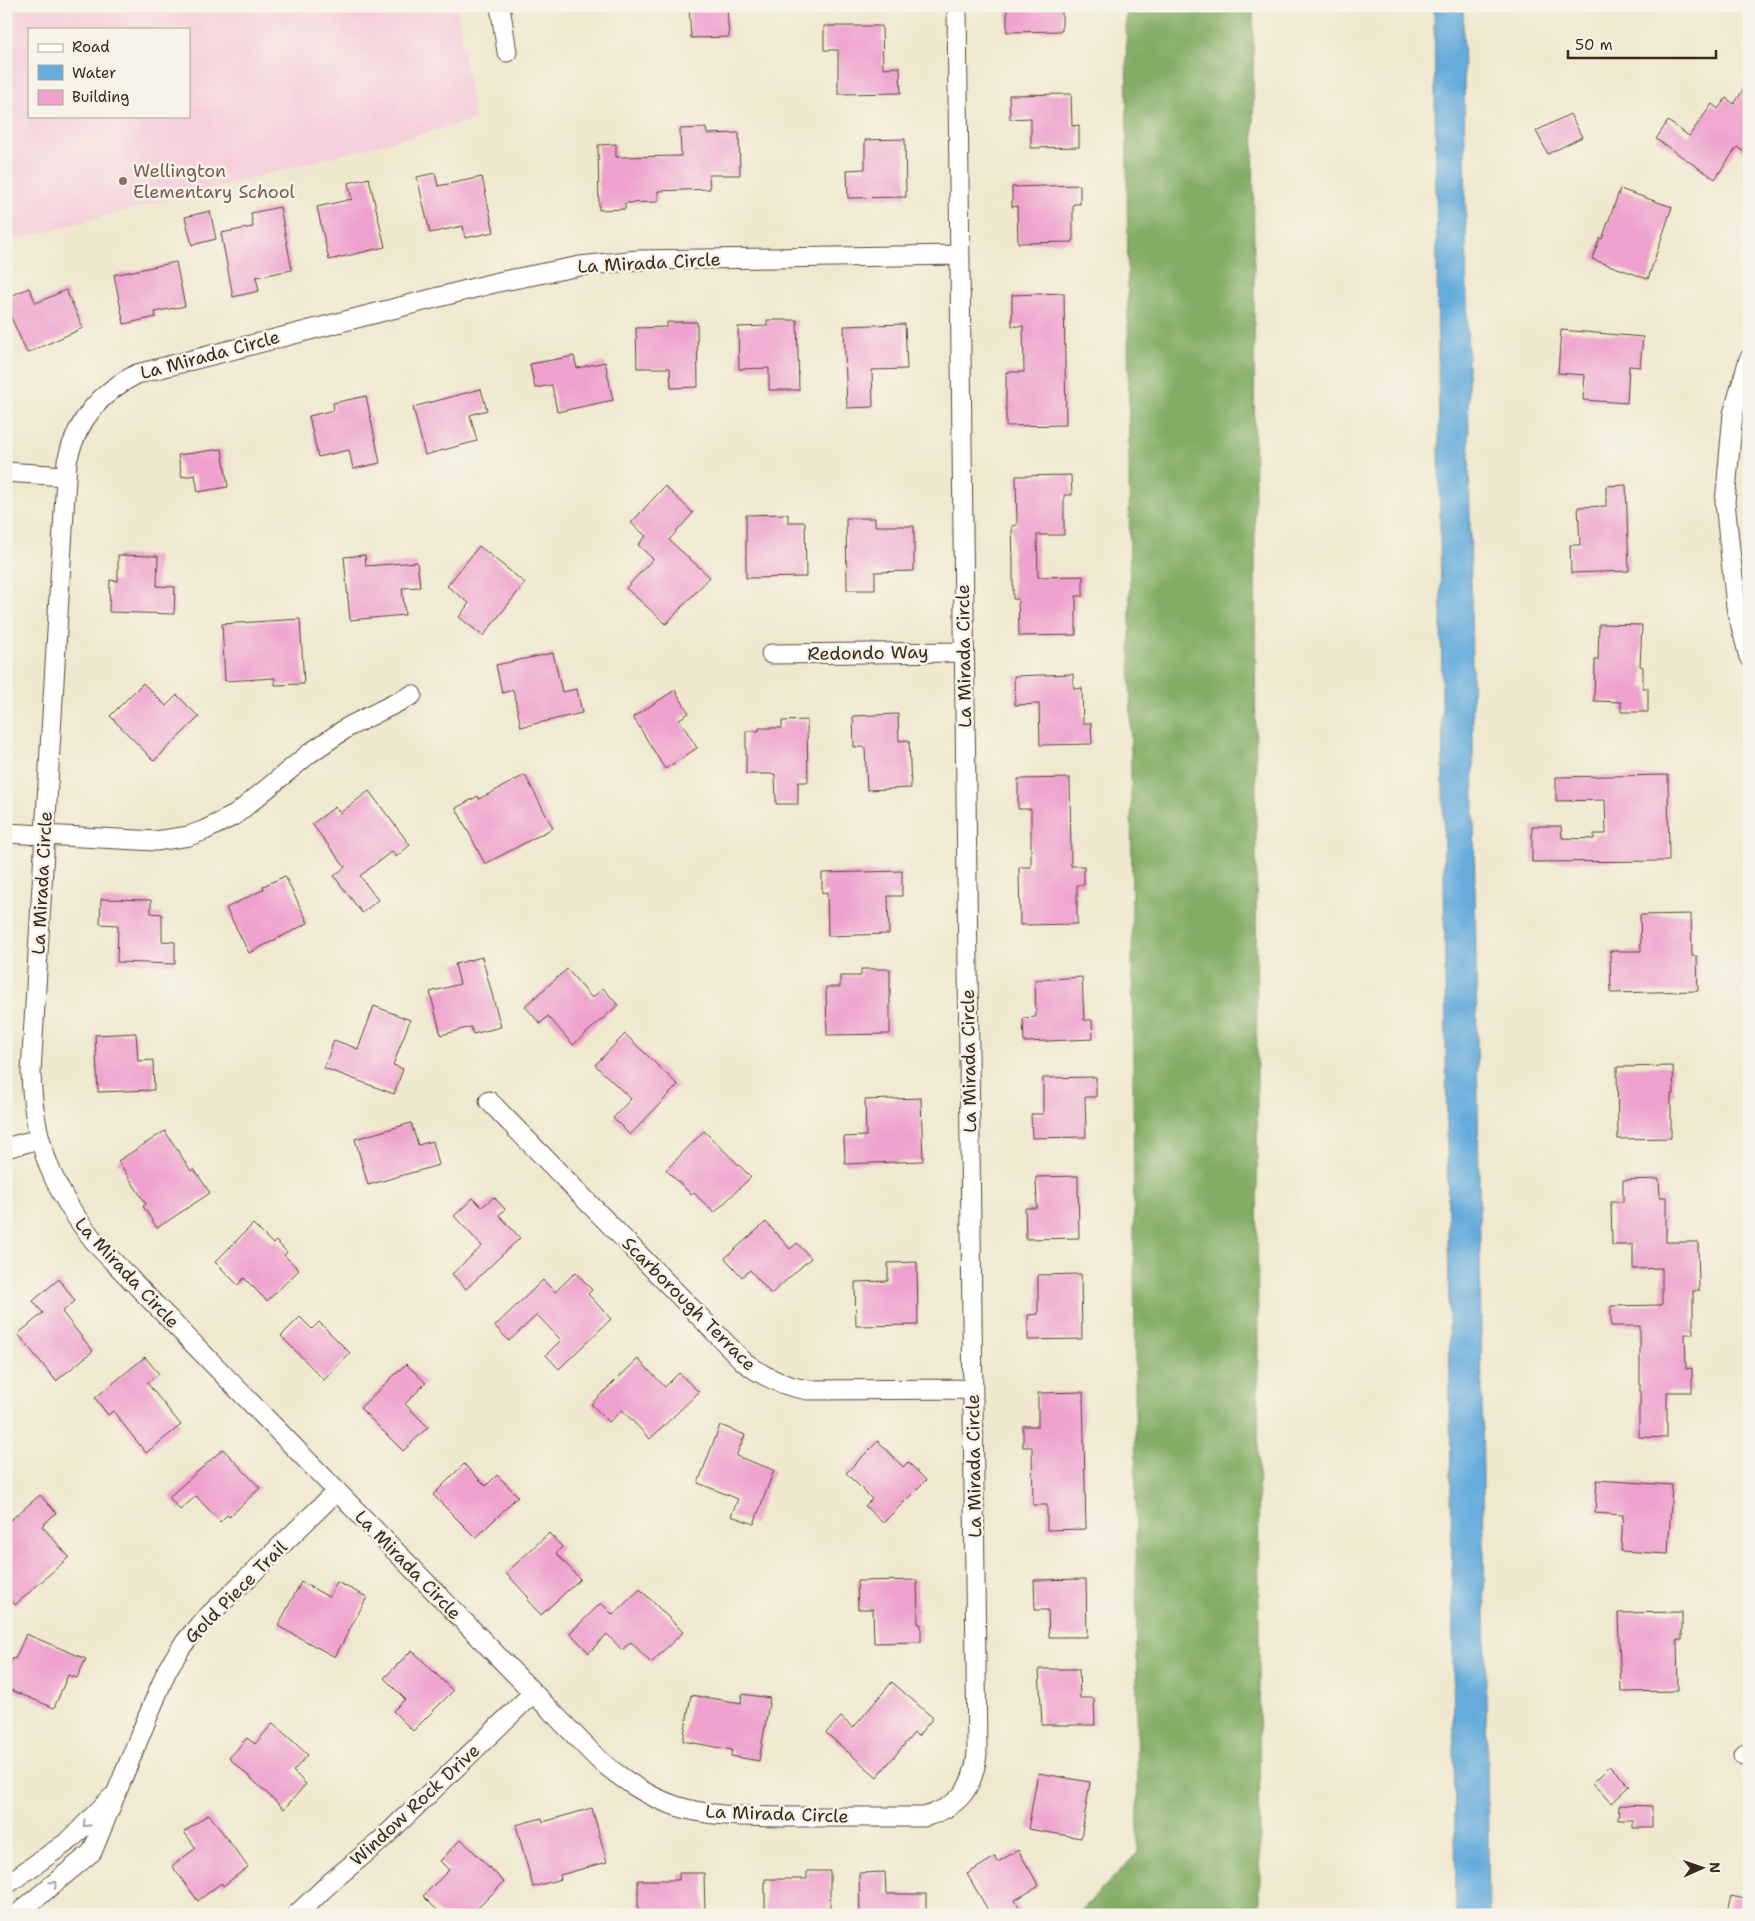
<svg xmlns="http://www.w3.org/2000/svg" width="1755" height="1921" viewBox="0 0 1755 1921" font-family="'Shantell Sans',sans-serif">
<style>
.built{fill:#f5cfdb;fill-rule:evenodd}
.forest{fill:#83ad65;stroke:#5f6c42}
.water{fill:#65acdc;stroke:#506b7d}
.building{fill:#eea1cd}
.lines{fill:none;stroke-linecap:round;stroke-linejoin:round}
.minor-casing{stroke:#564638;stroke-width:21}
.minor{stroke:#fff;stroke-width:19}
.oneway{stroke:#a79f9a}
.education-dot{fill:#8d6e63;stroke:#f7f3e8;stroke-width:2}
.labels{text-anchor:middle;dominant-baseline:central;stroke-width:5;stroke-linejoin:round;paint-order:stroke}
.education-label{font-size:18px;fill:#785e54;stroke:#f7f3e8;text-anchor:start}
.street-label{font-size:18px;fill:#3b2a1e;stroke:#f7f3e8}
</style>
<rect width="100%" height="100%" fill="#f7f3e8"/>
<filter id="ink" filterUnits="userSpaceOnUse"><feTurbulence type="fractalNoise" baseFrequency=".02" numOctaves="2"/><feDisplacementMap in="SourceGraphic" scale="10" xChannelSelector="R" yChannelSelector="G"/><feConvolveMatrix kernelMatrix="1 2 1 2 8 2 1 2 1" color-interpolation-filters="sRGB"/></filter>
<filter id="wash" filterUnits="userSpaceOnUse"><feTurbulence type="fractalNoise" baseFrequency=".0096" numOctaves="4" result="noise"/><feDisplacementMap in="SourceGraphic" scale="20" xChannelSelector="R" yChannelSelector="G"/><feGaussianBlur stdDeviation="1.12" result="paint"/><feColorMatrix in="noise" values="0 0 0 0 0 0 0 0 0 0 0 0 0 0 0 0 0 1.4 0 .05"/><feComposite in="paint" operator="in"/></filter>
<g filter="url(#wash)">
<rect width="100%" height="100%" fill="#efe8ce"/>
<!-- built -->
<path class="built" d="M6 6H457L474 120 6 242ZM29 29H189V116H29Z"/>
<!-- forest -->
<path class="forest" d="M1126 6H1253L1260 1915H1077L1138 1852Z"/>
<!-- water -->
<path class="water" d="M1434 6H1463L1489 1915H1456Z"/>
<g id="blocks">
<!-- building -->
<path class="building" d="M689 6H727L729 37 691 38Z
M1007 6H1062V31L1007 32Z
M824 26H882L883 68 900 67 901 93 838 94V50H824Z
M1749 81V155L1737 147 1715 179 1656 139 1668 121 1689 136 1712 104 1718 109 1726 98 1734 104Z
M1071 94 1072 126 1079 125V147L1031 148V118L1010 119 1009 95Z
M1570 114 1582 137 1548 154 1536 131Z
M706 128 707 134 739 133 740 175H709L710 189 658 191V202L625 203V209L599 210 598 145 616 144V157L681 156 680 129Z
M905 139 906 197 848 198 847 170 865 169V140Z
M435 173 438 186 482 177 494 232 465 238 463 226 430 233 417 177Z
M369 178 385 247 329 260 317 207 352 199 348 183Z
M1080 185V204H1073V242L1018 243 1017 206 1012 207V187Z
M1620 189 1672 207 1648 279 1592 259 1600 238 1602 239Z
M280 207 292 270 256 277 259 291 233 297 221 233 253 227 251 213Z
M210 211 216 239 192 245 185 217Z
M176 262 185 306 155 312 156 317 124 324 114 275Z
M29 288 36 303 66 290 83 328 27 353 6 306V298Z
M1064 293 1066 425 1006 426V372H1024L1023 326H1012V295Z
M767 320H797L799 390H769V368L739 369 738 327 767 326Z
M667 322H697L698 387 671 388 670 368H637L636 328 667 327Z
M905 324 907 369 872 370 873 407 847 408 844 326Z
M1561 330 1643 337 1640 367 1629 366 1627 403 1583 400 1585 375 1558 373Z
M574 356 577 368 605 362 613 400 557 412 552 385 535 388 530 364Z
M481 389 487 410 470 415 477 441 425 455 413 407Z
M366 396 380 463 353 469 349 450 318 457 309 416 334 410 333 403Z
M222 449 228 487 198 492 195 475 182 477 178 455Z
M1071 475 1072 495H1064V535H1037L1038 577 1083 576V596H1076V635L1019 636 1018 599H1013V563L1012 526 1017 525 1016 476Z
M1626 485 1629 571 1571 573 1570 545H1580L1578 507 1606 506V486Z
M665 486 693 513 669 540 710 577 666 624 626 588 653 559 638 545 646 536 631 523Z
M788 514V522H805L806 577 746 578V515Z
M846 518H875V526H914V571L875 572V590H847Z
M479 546 525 583 483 636 459 617 469 603 447 586Z
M118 555 158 556 157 586 175 587 174 614 109 612 110 580 118 581Z
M365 555 366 566 417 562 420 587 402 588 405 615 350 620 344 557Z
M300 619 304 684 275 685V678L225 681 222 624Z
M1599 624 1642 625 1640 666 1643 667V688H1648V712H1621V702L1594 701 1595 660H1598Z
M553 653 562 692 577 689 582 713 521 727 513 690 502 693 496 665Z
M1073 674 1074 689 1082 688 1083 723H1091L1092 744 1040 745 1039 704 1015 705 1014 676Z
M143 683 166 706 177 695 199 717 154 761 110 716Z
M675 690 689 713 679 719 697 748 665 769 633 717Z
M898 714 899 741 909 740 911 788 867 790 865 747H854L853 716Z
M807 720 808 782H798V804H776L775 774H746V731H759V728H782V721Z
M525 775 553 828 485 864 456 808 478 796 479 799Z
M1668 775 1669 861 1532 862V826H1561L1562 838 1594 839V834H1606L1605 800 1556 801V777Z
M1070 778 1071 866H1084V885H1077V924L1020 925 1019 867H1031V809H1018V779Z
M369 791 410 845 396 857 392 851 360 876 378 900 362 913 334 876 345 867 312 824 335 807 340 813Z
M902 871V896H888L889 934 828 936 827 892 822 893V873Z
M285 876 308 923 249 953 226 908 264 889 263 886Z
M101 899 151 900V913L162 914V941L175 942V964L117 962 118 925 100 924Z
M1691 914 1692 956H1697L1698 991 1611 993 1610 951H1641L1640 915Z
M482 957 501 1027 473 1034 471 1027 441 1035 430 992 460 984 455 964Z
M567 969 592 998 603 988 618 1005 573 1045 548 1016 540 1024 525 1006Z
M861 969H890V1034L827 1035 826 987H840V976H861Z
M1082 977 1084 1020H1092L1093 1039 1024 1042 1023 1018 1036 1017 1035 980Z
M374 1006 410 1020 393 1065 403 1069 394 1094 324 1068 334 1040 358 1049Z
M136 1033 138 1061 153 1060 154 1090 98 1092 95 1035Z
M625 1034 678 1085 630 1135 613 1118 631 1099 595 1065Z
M1673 1066 1674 1094H1671V1138L1618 1139 1617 1067Z
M1096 1077V1097H1085L1086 1137 1032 1138 1031 1114H1043V1078Z
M921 1098 923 1161 845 1164 844 1137 866 1136 865 1100Z
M411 1123 418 1145 433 1141 439 1165 368 1185 355 1139Z
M165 1131 191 1171 194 1169 210 1193 157 1228 143 1206 146 1204 118 1161Z
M704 1131 751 1177 714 1213 694 1193 692 1195 666 1170Z
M1078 1176 1079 1238 1026 1239 1025 1208H1037L1036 1177Z
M1659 1179 1660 1197H1666V1242H1698L1699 1291H1693V1334H1685L1686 1369 1692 1368V1392H1667V1438L1639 1437V1406H1640V1326H1611V1306L1662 1305V1268L1633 1269V1245H1612L1611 1202H1623V1180Z
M494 1197 505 1209 499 1215 520 1238 466 1289 452 1274 482 1246 454 1216 473 1198 482 1207Z
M766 1222 790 1249 797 1243 811 1258 771 1294 750 1270 742 1277 725 1258Z
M253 1224 273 1244 276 1241 287 1252 284 1255 299 1270 267 1301 244 1278 238 1285 215 1262Z
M917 1262 918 1325 856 1326 855 1282 888 1281V1263Z
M576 1272 592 1290 588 1294 611 1319 559 1369 546 1355 561 1340 537 1315 509 1341 495 1326 543 1280 555 1292Z
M1081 1274 1082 1339 1028 1340V1315L1038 1314V1275Z
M59 1279 75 1301 62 1312 93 1351 56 1381 18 1334 43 1313 33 1301Z
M300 1317 312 1329 319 1322 350 1353 324 1380 281 1336Z
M145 1357 159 1374 147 1383 181 1425 146 1453 113 1411 108 1415 95 1398Z
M638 1359 665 1387 679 1373 699 1392 650 1439 622 1410 609 1422 591 1404Z
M406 1364 426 1383 405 1404 428 1427 403 1451 360 1408Z
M1083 1392 1086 1529 1047 1530V1505H1033L1032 1447H1023V1426H1038V1393Z
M720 1425 745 1435 736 1456 774 1470 754 1524 731 1516 738 1499 698 1483Z
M878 1441 903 1467 908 1462 926 1480 883 1523 865 1506 872 1499 846 1473Z
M223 1449 260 1488 229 1517 227 1515 220 1522 196 1496 180 1510 169 1497Z
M464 1464 486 1486 497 1475 518 1496 476 1538 433 1495Z
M1597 1480 1672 1485 1668 1554 1621 1551 1623 1515 1595 1513Z
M40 1495 56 1513 42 1526 69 1557 15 1605 6 1594V1524Z
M549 1533 562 1547 556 1553 580 1579 541 1615 527 1600 529 1598 506 1573Z
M1086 1579 1087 1637H1049L1048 1610H1035L1034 1580Z
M917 1580 918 1624H921V1642L874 1643 873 1609H858L857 1581Z
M301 1582 329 1597 337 1582 367 1597 335 1657 278 1626Z
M640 1589 683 1632 651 1663 631 1642 622 1650 607 1634 589 1653 570 1633 601 1603 613 1615Z
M1682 1612V1640H1677L1678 1691 1621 1692 1618 1613Z
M26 1634 86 1659 77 1678 68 1675 54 1708 6 1688V1675L13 1658 15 1659Z
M412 1650 453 1691 413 1731 393 1711 405 1699 384 1678Z
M1039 1669H1079L1080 1698H1094L1095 1725H1042Z
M892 1682 933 1718 918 1736 914 1733 877 1777 826 1733 841 1717 853 1728Z
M742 1694 770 1698 759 1761 731 1756 732 1750 683 1741 691 1695 741 1703Z
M273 1723 308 1755 293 1771 306 1784 284 1809 229 1758 247 1738 255 1744Z
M1610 1766 1630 1786 1612 1803 1593 1783Z
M1038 1773 1090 1782 1081 1838 1028 1829Z
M1619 1805 1652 1806V1828H1633V1820H1618Z
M592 1808 607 1862 560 1875 561 1879 533 1887 516 1825 542 1818 543 1822Z
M209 1814 248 1867 223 1886 221 1883 198 1901 172 1866 196 1848 184 1832Z
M461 1839 504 1882 471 1915H442L423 1896 449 1870 440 1861Z
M1018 1850 1039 1886 1015 1900 1024 1915H991L967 1874 995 1857 998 1862Z
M807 1871H830V1915H765V1879H807Z
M885 1872 886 1894H926V1915H860L859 1873Z
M679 1873H704L705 1915H638V1880H679Z
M1731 1896 1749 1900V1915H1726Z"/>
</g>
</g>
<g filter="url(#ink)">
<use href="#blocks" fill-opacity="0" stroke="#564638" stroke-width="1"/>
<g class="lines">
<defs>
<path id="minor" d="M500 6 507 52
M957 6 977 1754C973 1790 958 1807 924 1817 879 1817 835 1817 790 1817 752 1816 713 1818 676 1806 646 1796 622 1779 598 1759L101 1249C55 1196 33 1144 31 1072L67 461C77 420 100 392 137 374L498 282 580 266 638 260 960 255
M1749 359 1733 414 1725 502 1736 607 1749 657
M6 472 65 476
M771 654 964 652
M6 833 156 841 189 836 205 830 235 815 310 753 348 727 412 695
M489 1101 743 1361C763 1377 783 1386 808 1390L973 1389
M6 1148 39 1139
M1744 1756 1749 1752
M6 1885 70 1840 112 1797
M16 1915 92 1852 167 1670 182 1646 200 1624 337 1491
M296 1915 332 1881 379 1842 533 1693"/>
</defs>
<!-- minor casing -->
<use href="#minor" class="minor-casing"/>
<!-- minor -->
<use href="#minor" class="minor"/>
</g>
<!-- one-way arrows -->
<defs><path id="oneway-chevron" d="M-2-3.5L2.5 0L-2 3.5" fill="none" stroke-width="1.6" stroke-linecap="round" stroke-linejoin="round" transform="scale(1.25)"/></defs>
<g class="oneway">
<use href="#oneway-chevron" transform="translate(86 1824) rotate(134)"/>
<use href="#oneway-chevron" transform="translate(54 1884) rotate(-40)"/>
</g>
</g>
<!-- markers -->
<circle class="education-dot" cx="123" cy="181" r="5"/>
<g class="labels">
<!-- education labels -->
<g class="education-label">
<text x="133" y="171">Wellington<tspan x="133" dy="21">Elementary School</tspan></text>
</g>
<!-- street labels -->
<g class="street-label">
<text transform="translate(649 263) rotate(-3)">La Mirada Circle</text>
<text transform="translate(210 355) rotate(-15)">La Mirada Circle</text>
<text transform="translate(868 653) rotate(-1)">Redondo Way</text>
<text transform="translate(964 656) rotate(-91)">La Mirada Circle</text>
<text transform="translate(42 883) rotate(-87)">La Mirada Circle</text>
<text transform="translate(969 1061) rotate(-91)">La Mirada Circle</text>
<text transform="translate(127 1273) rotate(47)">La Mirada Circle</text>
<text transform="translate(689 1304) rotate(45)">Scarborough Terrace</text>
<text transform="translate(974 1466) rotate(-91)">La Mirada Circle</text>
<text transform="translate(408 1565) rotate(46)">La Mirada Circle</text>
<text transform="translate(236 1592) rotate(-45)">Gold Piece Trail</text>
<text transform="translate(415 1805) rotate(-43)">Window Rock Drive</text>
<text transform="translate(777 1814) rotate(2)">La Mirada Circle</text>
</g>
</g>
<!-- margin -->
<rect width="1755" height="1921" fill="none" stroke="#f7f3e8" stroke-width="25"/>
<!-- legend -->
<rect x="28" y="28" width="162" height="90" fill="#f7f3e8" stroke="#aca397"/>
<rect x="38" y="44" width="25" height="8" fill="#ffffff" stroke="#aca397"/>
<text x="72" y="52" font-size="15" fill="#3b2a1e">Road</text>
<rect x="38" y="65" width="25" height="15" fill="#65acdc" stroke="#aca397"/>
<text x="72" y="78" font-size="15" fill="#3b2a1e">Water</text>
<rect x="38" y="90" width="25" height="15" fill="#eea1cd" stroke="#aca397"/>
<text x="72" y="102" font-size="15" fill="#3b2a1e">Building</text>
<!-- north arrow -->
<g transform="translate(1702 1868) rotate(88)" stroke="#f7f3e8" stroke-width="4" paint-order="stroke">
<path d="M0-4L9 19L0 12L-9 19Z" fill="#3b2a1e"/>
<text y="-8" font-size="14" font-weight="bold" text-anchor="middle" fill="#3b2a1e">N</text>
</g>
<!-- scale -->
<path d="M1568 50v8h148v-8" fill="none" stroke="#3b2a1e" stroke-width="2.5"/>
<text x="1575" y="50" font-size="15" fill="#3b2a1e" stroke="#f7f3e8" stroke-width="4" paint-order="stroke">50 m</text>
</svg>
